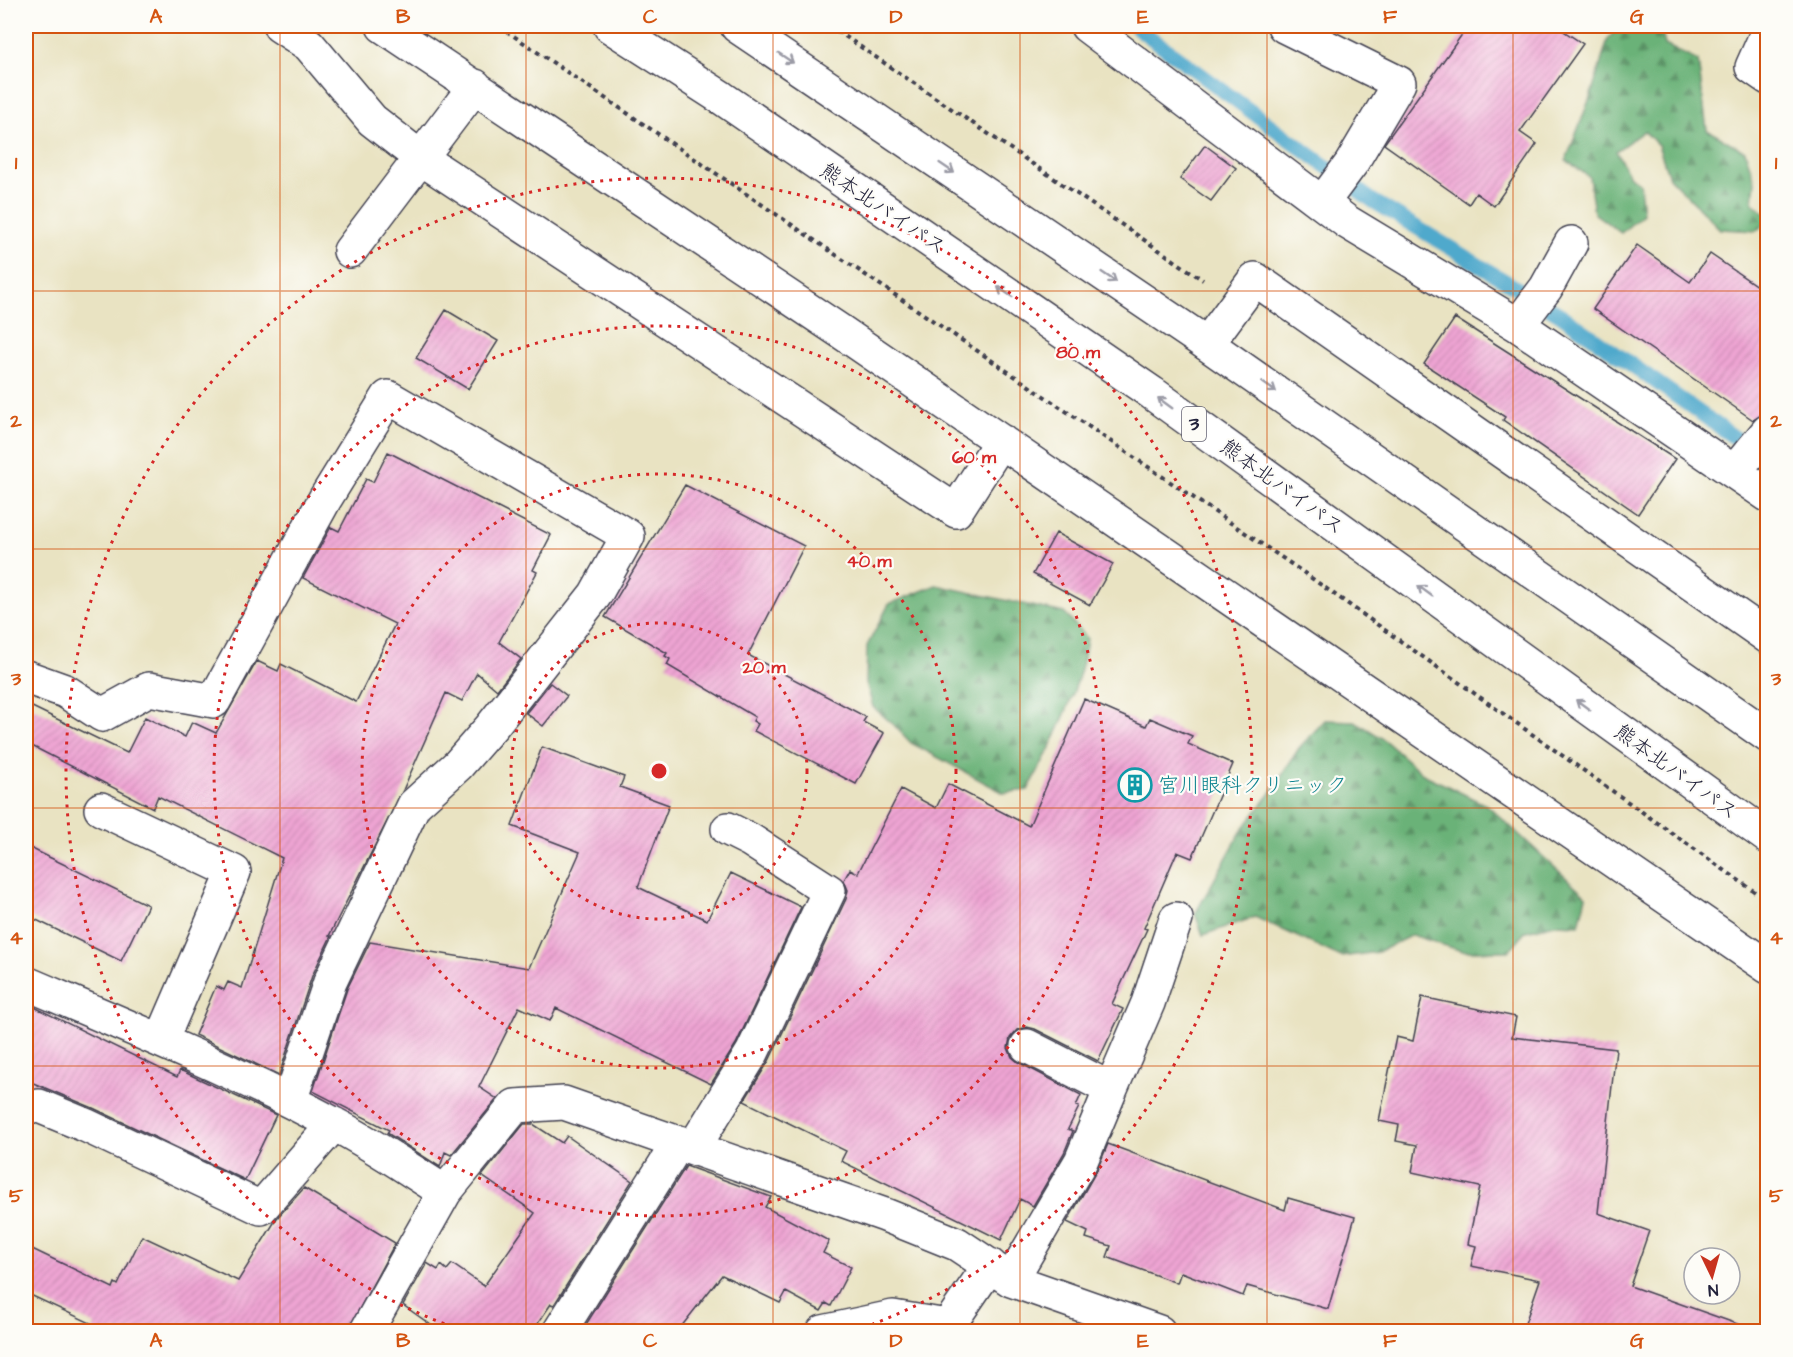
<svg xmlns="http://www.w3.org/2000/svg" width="1793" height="1357" viewBox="0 0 1793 1357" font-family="'Architects Daughter','Klee One',sans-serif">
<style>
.forest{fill:url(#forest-firs);stroke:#466a5a;stroke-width:1.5}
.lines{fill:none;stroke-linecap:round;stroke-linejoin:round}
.stream{stroke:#4fa9cc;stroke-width:15}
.building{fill:url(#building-hatch)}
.minor-casing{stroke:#403f4f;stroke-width:36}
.highway-casing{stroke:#403f4f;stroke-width:36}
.path{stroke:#403f4f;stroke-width:4;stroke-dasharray:4.5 4.5;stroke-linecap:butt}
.minor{stroke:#fff;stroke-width:33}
.highway{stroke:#fff;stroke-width:33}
.oneway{stroke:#9c9ca7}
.grid{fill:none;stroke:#d45411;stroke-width:1.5;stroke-opacity:0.55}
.ring{fill:none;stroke:#d62828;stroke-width:3;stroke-dasharray:3 6}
.labels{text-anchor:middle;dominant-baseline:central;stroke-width:4.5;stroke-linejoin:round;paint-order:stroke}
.shield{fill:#fdfcf7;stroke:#646373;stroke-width:1.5}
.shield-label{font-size:20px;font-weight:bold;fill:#22223b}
.street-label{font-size:21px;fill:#22223b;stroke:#fdfcf7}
.culture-label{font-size:21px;fill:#0d838f;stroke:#fdfcf7;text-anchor:start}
.centre{fill:#d62828;stroke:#fdfcf7;stroke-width:3}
.ring-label{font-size:18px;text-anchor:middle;font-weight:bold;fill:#d62828;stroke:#fdfcf7;stroke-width:4.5;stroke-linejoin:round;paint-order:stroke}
.neatline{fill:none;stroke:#d45411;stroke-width:2}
.grid-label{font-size:20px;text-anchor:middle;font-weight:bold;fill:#d45411}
</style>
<defs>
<pattern id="forest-firs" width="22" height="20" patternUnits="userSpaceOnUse" patternTransform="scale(1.5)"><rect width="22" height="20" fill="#6bb278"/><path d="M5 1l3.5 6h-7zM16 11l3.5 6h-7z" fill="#589064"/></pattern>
<pattern id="building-hatch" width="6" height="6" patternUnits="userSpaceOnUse" patternTransform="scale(1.5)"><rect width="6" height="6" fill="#eea4d3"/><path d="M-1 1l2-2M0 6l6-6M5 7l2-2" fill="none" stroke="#cc8db6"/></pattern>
</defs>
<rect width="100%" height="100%" fill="#fdfcf7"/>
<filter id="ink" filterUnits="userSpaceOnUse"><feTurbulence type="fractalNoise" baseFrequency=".0167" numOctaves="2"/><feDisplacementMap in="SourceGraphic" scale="12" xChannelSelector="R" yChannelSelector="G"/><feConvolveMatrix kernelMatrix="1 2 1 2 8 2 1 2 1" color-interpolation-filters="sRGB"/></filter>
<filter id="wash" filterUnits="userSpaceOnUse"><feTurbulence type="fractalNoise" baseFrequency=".008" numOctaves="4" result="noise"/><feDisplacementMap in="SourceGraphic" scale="24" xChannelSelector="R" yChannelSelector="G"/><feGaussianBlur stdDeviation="1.35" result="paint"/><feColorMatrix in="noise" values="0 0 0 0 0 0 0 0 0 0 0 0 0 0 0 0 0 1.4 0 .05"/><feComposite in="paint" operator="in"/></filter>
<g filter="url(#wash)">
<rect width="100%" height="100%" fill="#e9e3c2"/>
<!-- forest -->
<path class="forest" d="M1620 26H1661L1665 45 1698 61 1707 130 1745 151 1755 181 1753 203 1767 215V222L1756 231 1720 229 1669 177 1658 145 1644 131 1616 151 1630 176 1640 184 1643 214 1621 233 1594 213 1589 177 1566 160 1591 95 1608 39Z
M936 585 1064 613 1087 638C1083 683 1050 750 1028 790L1004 793 911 743 894 725 873 707 866 683 867 646 889 604Z
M1325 720 1355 721 1382 738 1423 774 1488 806 1586 896 1579 925 1555 924 1526 931 1509 951H1462L1412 935 1378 952 1341 957 1255 917 1203 935 1195 914 1242 830 1270 794 1299 748Z"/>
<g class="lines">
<!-- stream -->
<path class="stream" d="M1135 26 1373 201 1561 315 1768 461"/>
</g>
<g id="blocks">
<!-- building -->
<path class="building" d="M1468 26H1556L1583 44 1520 132 1537 144 1494 206 1476 193 1469 204 1384 144Z
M1205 145 1236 168 1211 201 1180 179Z
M1637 245 1690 282 1710 254 1767 293V413L1753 420 1593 309Z
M446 310 498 341 468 389 416 358Z
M1455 318 1675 459 1638 514 1503 420 1505 417 1424 364Z
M388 452 551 535 533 570 537 572 499 642 521 659 497 690 477 673 462 701 446 693 403 790 329 936H331L312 976 279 1075 195 1035 216 986 224 990 228 982 242 988 282 858 158 796 153 808 26 743V704L127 753 145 717 185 737 192 722 216 733 257 661 278 671 281 664 356 702 395 624 303 578 331 527 339 531 366 479 373 482Z
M685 485 804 546 748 655 866 717 863 722 884 733 856 784 754 731 758 724 753 721 755 717 667 665 670 659 665 656 667 653 605 617Z
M1056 533 1113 564 1090 605 1033 574Z
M550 683 567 696 543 726 526 713Z
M1084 699 1146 726 1150 718 1192 736 1188 744 1233 764 1192 858 1177 852 1144 928 1147 929 1112 1004 1123 1009 1098 1061 1035 1029 1027 1027 1017 1030 1010 1038 1008 1048 1012 1057 1018 1062 1081 1095 1076 1106 1079 1107 1068 1129 1073 1131 1064 1153 1033 1206 1020 1199 1001 1240 841 1161 846 1151 744 1101 769 1061 846 899 848 890 844 880 850 869 858 873 901 789 936 808 948 784 1029 826Z
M542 747 624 777 620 787 669 805 638 887 707 920 731 873 801 907 736 1044 711 1084 556 1008 550 1021 519 1007 479 1087 497 1099 451 1155 445 1152 440 1167 387 1133 389 1130 313 1091 347 989 370 942 529 968 580 852 512 826Z
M26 846 148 905 121 961 26 915Z
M1422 997 1516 1017 1512 1037 1616 1049 1598 1213 1649 1231 1630 1286 1743 1326 1742 1332H1522L1540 1280 1471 1266 1476 1246 1468 1244 1480 1187 1412 1172 1417 1145 1396 1141 1399 1125 1379 1121 1396 1037 1413 1041Z
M26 1003 177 1077 180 1070 276 1115 245 1180 93 1108 26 1080Z
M524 1124H533L562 1143 567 1136 632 1181 554 1305 551 1304 532 1332H441L403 1305 427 1263 438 1270 441 1265 447 1270 452 1264 484 1286 535 1213 482 1176Z
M1108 1144 1285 1210 1288 1198 1355 1217 1328 1309 1247 1286 1243 1296 1181 1272 1177 1283 1107 1257 1111 1246 1086 1238 1088 1232 1067 1222 1097 1170Z
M686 1166 771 1197 765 1207 829 1241 823 1253 851 1267 831 1306 826 1303 821 1311 786 1292 780 1303 722 1275 677 1332H593L585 1326Z
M304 1188 395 1243 347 1332H92L95 1325 26 1293V1246L113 1288 115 1283 118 1285 142 1236 238 1281 277 1218Z"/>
</g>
</g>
<g filter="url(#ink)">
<use href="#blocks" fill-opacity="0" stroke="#403f4f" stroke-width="1.5"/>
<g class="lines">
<defs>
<path id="minor" d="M280 26 309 45 372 120 422 159 956 511 1001 441
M383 26 840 331 1768 967
M1087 26 1347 222 1518 325 1768 495
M1284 26 1399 83 1351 164 1322 203
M1768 31 1752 67 1768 78
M350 251 475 86
M1518 325 1546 288 1571 243
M1207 344 1255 279 1768 637
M1734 472 1768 431
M26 677 65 691 102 715 149 689 214 701 325 499 388 397 628 536 595 595 492 726 458 765 414 805 330 982 290 1101
M101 809 234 872 161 1041
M26 983C129 1027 233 1070 332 1123 371 1143 408 1169 445 1192L515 1106 564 1103 885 1215 957 1244 1011 1280 1159 1332
M1111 1089 1148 1003 1176 919
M39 1106 85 1125 261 1208 334 1124
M694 1147 752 1053 829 891 750 840 728 829
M1011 1280 1081 1161 1111 1089 1027 1046
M366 1332 445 1192
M559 1332 679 1142
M823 1332 893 1317 947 1326
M944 1332 990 1265"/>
<path id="highway" d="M610 26 722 98 1152 393 1768 837
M737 26 1207 344 1768 736"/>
</defs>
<!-- minor casing -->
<use href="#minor" class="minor-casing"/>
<!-- highway casing -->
<use href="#highway" class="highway-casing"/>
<!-- path -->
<path class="path" d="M499 26 1300 570 1768 901
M830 26 1203 280"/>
<!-- minor -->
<use href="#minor" class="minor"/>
<!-- highway -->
<use href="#highway" class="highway"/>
</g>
<!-- one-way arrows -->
<defs><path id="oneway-shaft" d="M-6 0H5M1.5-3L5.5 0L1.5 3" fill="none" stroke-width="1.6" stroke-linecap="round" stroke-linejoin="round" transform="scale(1.5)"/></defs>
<g class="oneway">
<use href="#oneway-shaft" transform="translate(786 58) rotate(34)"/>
<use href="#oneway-shaft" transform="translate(947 168) rotate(34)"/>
<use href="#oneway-shaft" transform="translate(1109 277) rotate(34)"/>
<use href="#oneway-shaft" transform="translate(1005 292) rotate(-146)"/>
<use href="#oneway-shaft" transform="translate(1269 387) rotate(35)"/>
<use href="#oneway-shaft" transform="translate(1165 403) rotate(-144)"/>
<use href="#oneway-shaft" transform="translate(1425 591) rotate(-144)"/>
<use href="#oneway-shaft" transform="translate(1583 705) rotate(-144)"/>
</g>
</g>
<!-- grid -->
<path class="grid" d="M280 26V1332M526 26V1332M773 26V1332M1020 26V1332M1267 26V1332M1513 26V1332M26 291H1768M26 549H1768M26 808H1768M26 1066H1768"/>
<!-- distance rings -->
<g class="ring">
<circle cx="659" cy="771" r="148"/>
<circle cx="659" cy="771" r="297"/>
<circle cx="659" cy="771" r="445"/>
<path d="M461 1330A593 593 0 1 1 857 1330"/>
</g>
<!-- icons -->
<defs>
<symbol id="building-ring" viewBox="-11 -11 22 22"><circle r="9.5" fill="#fdfcf7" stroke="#0f9aa8" stroke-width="1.5"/><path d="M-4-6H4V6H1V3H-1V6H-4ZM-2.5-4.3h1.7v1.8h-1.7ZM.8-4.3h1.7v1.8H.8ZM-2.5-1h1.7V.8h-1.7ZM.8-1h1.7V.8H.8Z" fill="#0f9aa8"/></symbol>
</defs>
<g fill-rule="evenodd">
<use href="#building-ring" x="1116" y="766" width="38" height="38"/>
</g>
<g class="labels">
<!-- shield labels -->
<rect class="shield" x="1182" y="407" width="24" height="34" rx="4.5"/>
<g class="shield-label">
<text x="1194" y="424">3</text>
</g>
<!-- street labels -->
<g class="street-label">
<text transform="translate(883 209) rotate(34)">熊本北バイパス</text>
<text transform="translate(1282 487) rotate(36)">熊本北バイパス</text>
<text transform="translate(1676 772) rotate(36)">熊本北バイパス</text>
</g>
<!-- culture labels -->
<g class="culture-label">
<text x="1158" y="785">宮川眼科クリニック</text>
</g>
</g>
<circle cx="659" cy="771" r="9" class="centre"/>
<g class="ring-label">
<text x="1078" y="358">80 m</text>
<text x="974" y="463">60 m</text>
<text x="869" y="567">40 m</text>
<text x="764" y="673">20 m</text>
</g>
<!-- margin -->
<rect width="1793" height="1357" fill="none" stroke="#fdfcf7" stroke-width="66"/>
<!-- north arrow -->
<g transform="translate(1712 1276) rotate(175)"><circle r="28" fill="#fdfcf7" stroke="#a5a5ac" stroke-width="1.5"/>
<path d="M0-4.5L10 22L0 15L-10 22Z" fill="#c8321e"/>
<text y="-9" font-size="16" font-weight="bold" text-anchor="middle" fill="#22223b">N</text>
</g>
<rect x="33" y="33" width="1727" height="1291" class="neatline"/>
<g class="grid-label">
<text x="156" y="23">A</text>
<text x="403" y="23">B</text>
<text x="650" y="23">C</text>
<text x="896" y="23">D</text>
<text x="1143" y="23">E</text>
<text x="1390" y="23">F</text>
<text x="1637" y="23">G</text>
<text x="16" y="169">1</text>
<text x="1776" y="169">1</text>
<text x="16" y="427">2</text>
<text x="1776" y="427">2</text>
<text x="16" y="685">3</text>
<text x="1776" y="685">3</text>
<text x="16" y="944">4</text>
<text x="1776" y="944">4</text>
<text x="16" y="1202">5</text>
<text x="1776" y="1202">5</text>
<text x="156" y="1347">A</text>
<text x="403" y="1347">B</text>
<text x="650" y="1347">C</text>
<text x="896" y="1347">D</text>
<text x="1143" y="1347">E</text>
<text x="1390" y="1347">F</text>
<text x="1637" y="1347">G</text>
</g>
</svg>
